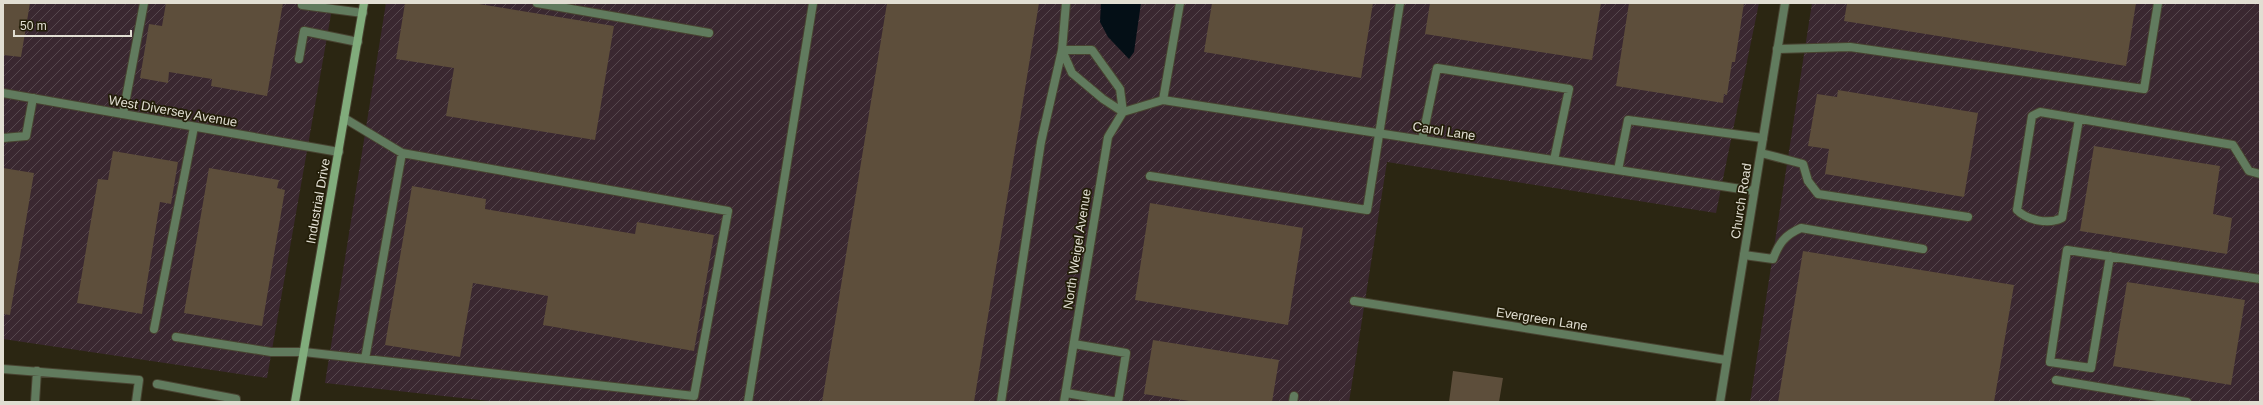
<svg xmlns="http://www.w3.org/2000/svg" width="2263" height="405" viewBox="0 0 2263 405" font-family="Helvetica,sans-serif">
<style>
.industrial{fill:url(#industrial-furrows)}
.water{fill:#040f16}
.building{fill:#5d4e3b}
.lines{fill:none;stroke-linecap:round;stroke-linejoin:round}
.lane-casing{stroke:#484331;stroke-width:10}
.street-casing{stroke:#484331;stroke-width:10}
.secondary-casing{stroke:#484331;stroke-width:10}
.lane{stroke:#617b5e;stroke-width:8}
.street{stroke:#617b5e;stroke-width:8}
.secondary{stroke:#81ac7c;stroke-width:8}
.labels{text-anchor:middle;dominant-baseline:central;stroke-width:3.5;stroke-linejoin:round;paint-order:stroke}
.street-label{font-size:13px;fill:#e1ded2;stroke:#221d08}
</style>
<defs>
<pattern id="industrial-furrows" width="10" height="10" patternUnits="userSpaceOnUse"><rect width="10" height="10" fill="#3a2830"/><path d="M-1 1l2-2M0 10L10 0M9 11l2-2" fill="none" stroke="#56474d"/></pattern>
</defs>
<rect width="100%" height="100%" fill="#2b2612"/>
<!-- industrial -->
<path class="industrial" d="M3 3H333L267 378 3 339Z
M386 3H1759L1716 213 1387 162 1349 402H498L325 383Z
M1812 3H2260V402H1750Z"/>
<!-- water -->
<path class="water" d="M1101 3H1141L1134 52 1129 59 1108 37 1100 22Z"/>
<!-- building -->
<path class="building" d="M3 3H30L21 57 3 55Z
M166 3H283L267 96 211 86 212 79 169 72 168 83 140 78 149 24 162 26Z
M405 3H473L614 26 595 140 446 116 454 68 396 59Z
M887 3H1039L974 402H822Z
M1212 3H1373L1361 78 1204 52Z
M1430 3H1601L1592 60 1425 34Z
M1629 3H1744L1735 62H1732L1727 95 1724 94 1723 103 1616 86Z
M1847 3H2136L2126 66 1844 21Z
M1838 90 1978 113 1964 197 1825 174 1829 149 1808 146 1817 94 1837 97Z
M2094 146 2220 166 2213 214 2232 218 2227 254 2080 231Z
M113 151 178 162 171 204 160 202 142 314 77 303 98 179 108 180Z
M3 168 34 173 10 315 3 314Z
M209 168 279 180 277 188 285 190 262 326 184 313Z
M412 186 486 199 485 209 635 234 637 222 714 235 694 351 543 325 548 296 473 283 460 357 385 345Z
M1150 203 1303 228 1288 325 1135 300Z
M1803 251 2014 285 1994 402H1778Z
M2127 282 2245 300 2231 385 2113 366Z
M1153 340 1279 360 1272 402H1196L1144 394Z
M1453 371 1503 378 1499 402H1449Z"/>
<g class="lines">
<defs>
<path id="lane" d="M537 3 709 33
M302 5 363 13
M1777 49 1850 47 2144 89 2158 3
M1062 50H1092L1120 89 1123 112
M1062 50 1072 73 1103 99 1123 112
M299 59 304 31 358 42
M1163 100 1180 3
M123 114 144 3
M2079 119 2062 218C2048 225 2027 220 2017 210L2032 116 2040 112 2233 145 2249 171 2260 174
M3 138 26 136 33 98
M1422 140 1437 68 1569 89 1554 160
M1761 153 1803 164 1808 181 1818 194 1968 217
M1618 170 1628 120 1763 138
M1150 176 1367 210 1400 3
M1744 255 1773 259C1779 243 1785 235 1801 228L1923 249
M2110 256 2091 368 2050 362 2067 250 2260 279
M154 329 194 127
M176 337 271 352H304L694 396 728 211 402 153 344 118
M1074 344 1126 353 1118 402
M365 359 402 153
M3 369 139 380 136 402
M2056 380 2187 402
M157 384 236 399V402
M1066 393 1118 402
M35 402 37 371
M748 402 813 3
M1001 402 1041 142 1062 50 1066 3
M1293 402 1294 396"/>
<path id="street" d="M3 93 339 152
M1354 301 1726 360
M1064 402 1108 137 1123 112 1163 100 1754 191
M1720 402 1785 3"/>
<path id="secondary" d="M295 402 364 3"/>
</defs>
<!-- lane casing -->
<use href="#lane" class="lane-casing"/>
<!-- street casing -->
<use href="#street" class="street-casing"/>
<!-- secondary casing -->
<use href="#secondary" class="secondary-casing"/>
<!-- lane -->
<use href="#lane" class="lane"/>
<!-- street -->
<use href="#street" class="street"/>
<!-- secondary -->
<use href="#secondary" class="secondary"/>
</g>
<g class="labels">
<!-- street labels -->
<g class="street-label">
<text transform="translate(173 111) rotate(10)">West Diversey Avenue</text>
<text transform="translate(1444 131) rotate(9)">Carol Lane</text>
<text transform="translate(318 201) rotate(-80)">Industrial Drive</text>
<text transform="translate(1741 201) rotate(-81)">Church Road</text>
<text transform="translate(1077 249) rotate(-81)">North Weigel Avenue</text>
<text transform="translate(1542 319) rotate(9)">Evergreen Lane</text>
</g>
</g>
<!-- border -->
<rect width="2263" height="405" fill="none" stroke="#e1ded2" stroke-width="8"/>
<!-- scale -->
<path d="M14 30v6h117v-6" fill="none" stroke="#e1ded2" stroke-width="2"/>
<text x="20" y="30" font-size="12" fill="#e1ded2" stroke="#221d08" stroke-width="3" paint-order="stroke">50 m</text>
</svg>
